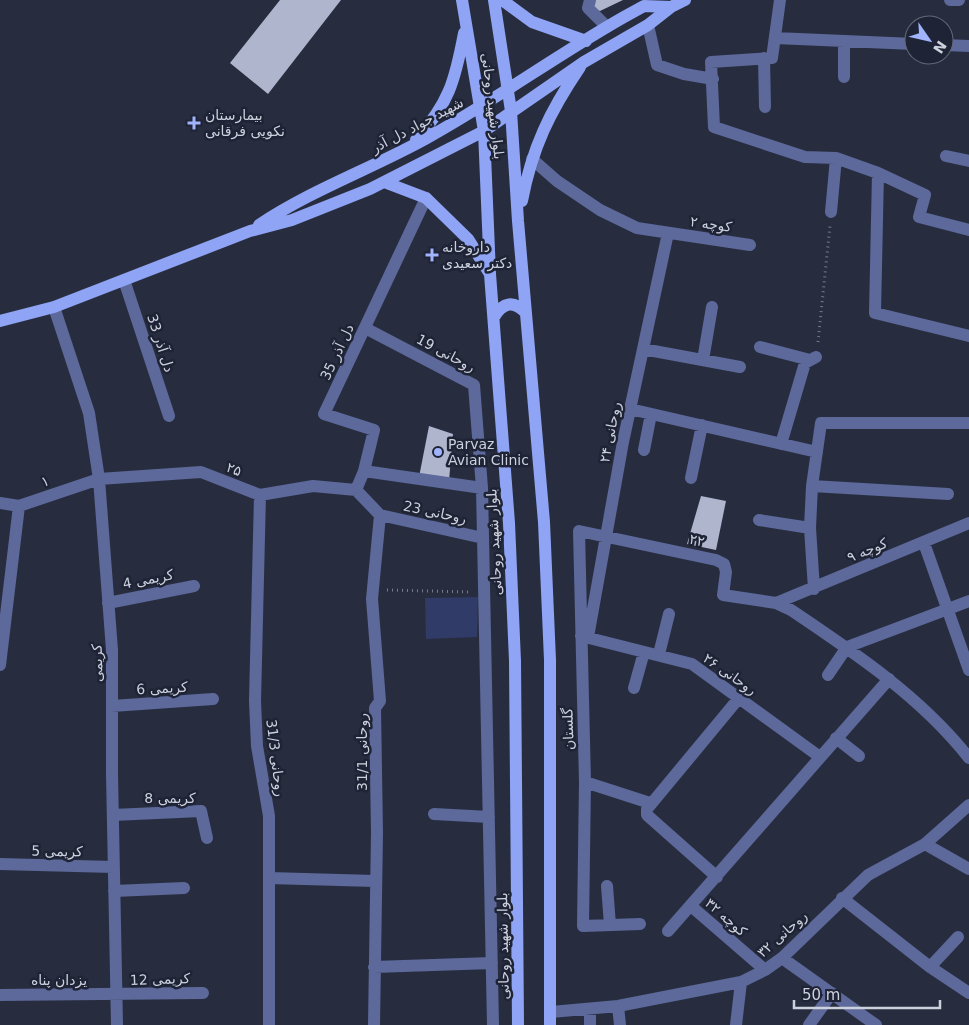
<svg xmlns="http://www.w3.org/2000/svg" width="969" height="1025" viewBox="0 0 969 1025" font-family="'DejaVu Sans','Noto Sans Arabic',sans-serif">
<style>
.green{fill:#303b68}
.building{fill:#aeb5cd}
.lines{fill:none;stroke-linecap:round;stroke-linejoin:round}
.path{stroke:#767b8b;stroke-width:3;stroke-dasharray:1 4;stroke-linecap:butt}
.minor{stroke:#5c699a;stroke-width:12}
.major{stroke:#8fa4f4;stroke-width:12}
.poi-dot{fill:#a0b3fd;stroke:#1e2335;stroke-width:2}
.labels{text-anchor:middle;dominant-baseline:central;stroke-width:5;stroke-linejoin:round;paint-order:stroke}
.street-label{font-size:14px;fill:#cdd1de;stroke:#1e2335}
.poi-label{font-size:14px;fill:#cdd1de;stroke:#1e2335;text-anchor:start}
</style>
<rect width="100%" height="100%" fill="#272d3f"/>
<!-- green -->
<path class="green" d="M478 597 477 637 426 639 425 598Z"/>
<!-- building -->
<path class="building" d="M280 0H341L268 94 230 63Z
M595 0H623L600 11 593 9Z
M429 426 453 434 449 481 419 477Z
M701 496 726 501 716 550 687 544Z"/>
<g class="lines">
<!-- path -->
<path class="path" d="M818 342 830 226
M387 590 469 592"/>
<!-- minor -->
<path class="minor" d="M590 0 588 8 607 27
M780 0 772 58 711 62 714 127 805 157 836 158 878 173 875 313 969 336
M950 0H959
M648 25 657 65 684 74 713 79
M775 38 914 44
M844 41V77
M944 45 969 46
M764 58 765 107
M946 156 969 161
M532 159 557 181 600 210 637 228 750 245
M878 173 925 195 919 217 969 230
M831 212 836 158
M124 280 169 416
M54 307 89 413 99 479 112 650V774L117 1025
M365 328 474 385 482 488 493 1025
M760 347 810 360
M643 349 740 367
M703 360 712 307
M630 409 817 452
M781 444 805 363 816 357
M644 450 651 414
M364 471 482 488
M691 478 702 425
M812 486 948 494
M356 490 380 515 372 599 380 701 375 708 377 833 374 1025
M356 490 364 471 374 430 324 414 426 198
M260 495 255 701 257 746 269 816V1025
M0 503 19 506 99 479 201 472 260 495 313 486 356 490
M380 515 483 538
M759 520 810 528
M924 543 969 670
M814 589 810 528 812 486 821 423H969
M108 603 194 586
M776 603 969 523
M581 636 692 664 820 757
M588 637 623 442 668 233
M659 654 669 614
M0 665 19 506
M828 675 847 647 969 601
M634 688 644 652
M112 706 213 699
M836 738 859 756
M585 782 650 803
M434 814 489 817
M113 815 201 811 207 838
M925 844 969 869
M0 864 113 867
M717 877 647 815V809L739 698
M269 878 375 881
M607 886 610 925
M114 891 184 888
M842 898 930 967 969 993
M691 906 765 970
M640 924 583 926 585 782 579 531 716 560 724 564 726 572 723 595 776 603 791 610C855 653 921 697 969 758
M668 931 889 679
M782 958 876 1025
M374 967 492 963
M930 967 958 937
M0 995 203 993
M618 1006 620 1025
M551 1012 618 1006 741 982 765 970 782 958 868 875 925 844 969 805
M590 1025V1009
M736 1025 741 982
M809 1025 832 993"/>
<!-- major -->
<path class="major" d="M462 0 484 131 490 274 509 523 515 661 518 1025
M494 0 511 111 518 221 544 522 550 660V1025
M502 0 532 22 586 41
M416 140C449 103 455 81 464 33
M384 182 426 198 468 239 490 274
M522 201C532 148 550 111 580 67
M259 225C311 190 371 169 427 138 494 101 557 55 624 17L644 6 671 7
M494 317C503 302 514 300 526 313
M0 321 54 307 250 231 292 220 370 189 484 131 584 62 648 25 671 7 685 0"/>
</g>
<!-- markers -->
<g class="poi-dot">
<path d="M191.5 115.5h5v5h5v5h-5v5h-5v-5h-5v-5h5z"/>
<path d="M429.5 247.5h5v5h5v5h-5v5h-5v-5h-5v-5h5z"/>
<circle cx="438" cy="452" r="5"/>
</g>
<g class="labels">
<!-- street labels -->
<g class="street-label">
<text transform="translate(493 106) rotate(83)">بلوار شهید روحانی</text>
<text transform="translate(417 125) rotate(-28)">شهید جواد دل آذر</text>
<text transform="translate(711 224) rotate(8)">کوچه ۲</text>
<text transform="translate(161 343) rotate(72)">دل آذر 33</text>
<text transform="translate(337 352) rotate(-65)">دل آذر 35</text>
<text transform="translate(446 353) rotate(28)">روحانی 19</text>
<text transform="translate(610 432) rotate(-79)">روحانی ۲۴</text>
<text transform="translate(234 469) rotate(21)">۲۵</text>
<text transform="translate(45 481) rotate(-18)">۱</text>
<text transform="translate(435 512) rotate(12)">روحانی 23</text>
<text transform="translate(697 540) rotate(12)">۲۲</text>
<text transform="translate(494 542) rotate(-93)">بلوار شهید روحانی</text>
<text transform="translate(867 550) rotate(-22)">کوچه ۹</text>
<text transform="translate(148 579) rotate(-11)">کریمی 4</text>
<text transform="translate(97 663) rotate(-91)">کریمی</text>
<text transform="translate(730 674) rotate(35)">روحانی ۲۶</text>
<text transform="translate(162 688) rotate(-3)">کریمی 6</text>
<text transform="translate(568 729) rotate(-92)">گلستان</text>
<text transform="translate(362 752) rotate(-90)">روحانی 31/1</text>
<text transform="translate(276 758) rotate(83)">روحانی 31/3</text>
<text x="170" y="798">کریمی 8</text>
<text transform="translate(57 851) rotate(1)">کریمی 5</text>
<text transform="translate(726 917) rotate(41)">کوچه ۳۲</text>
<text transform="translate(782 934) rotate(-42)">روحانی ۳۲</text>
<text transform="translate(503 946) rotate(-91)">بلوار شهید روحانی</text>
<text transform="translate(160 979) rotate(-2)">کریمی 12</text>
<text x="59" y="980">یزدان پناه</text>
</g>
<!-- poi labels -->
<g class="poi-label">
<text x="205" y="115">بیمارستان<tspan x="205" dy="16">نکویی فرقانی</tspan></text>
<text x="442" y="247">داروخانه<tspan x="442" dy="16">دکتر سعیدی</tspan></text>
<text x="448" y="444">Parvaz<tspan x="448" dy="16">Avian Clinic</tspan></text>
</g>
</g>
<!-- north arrow -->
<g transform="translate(929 40) rotate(124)"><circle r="24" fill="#1e2335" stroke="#646979"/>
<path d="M0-4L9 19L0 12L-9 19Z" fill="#a0b3fd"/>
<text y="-8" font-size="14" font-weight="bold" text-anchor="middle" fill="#cdd1de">N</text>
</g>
<!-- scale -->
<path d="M794 1000v8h146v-8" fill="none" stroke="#cdd1de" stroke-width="2.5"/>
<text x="802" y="1000" font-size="15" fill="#cdd1de" stroke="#1e2335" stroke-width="4" paint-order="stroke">50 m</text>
</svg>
